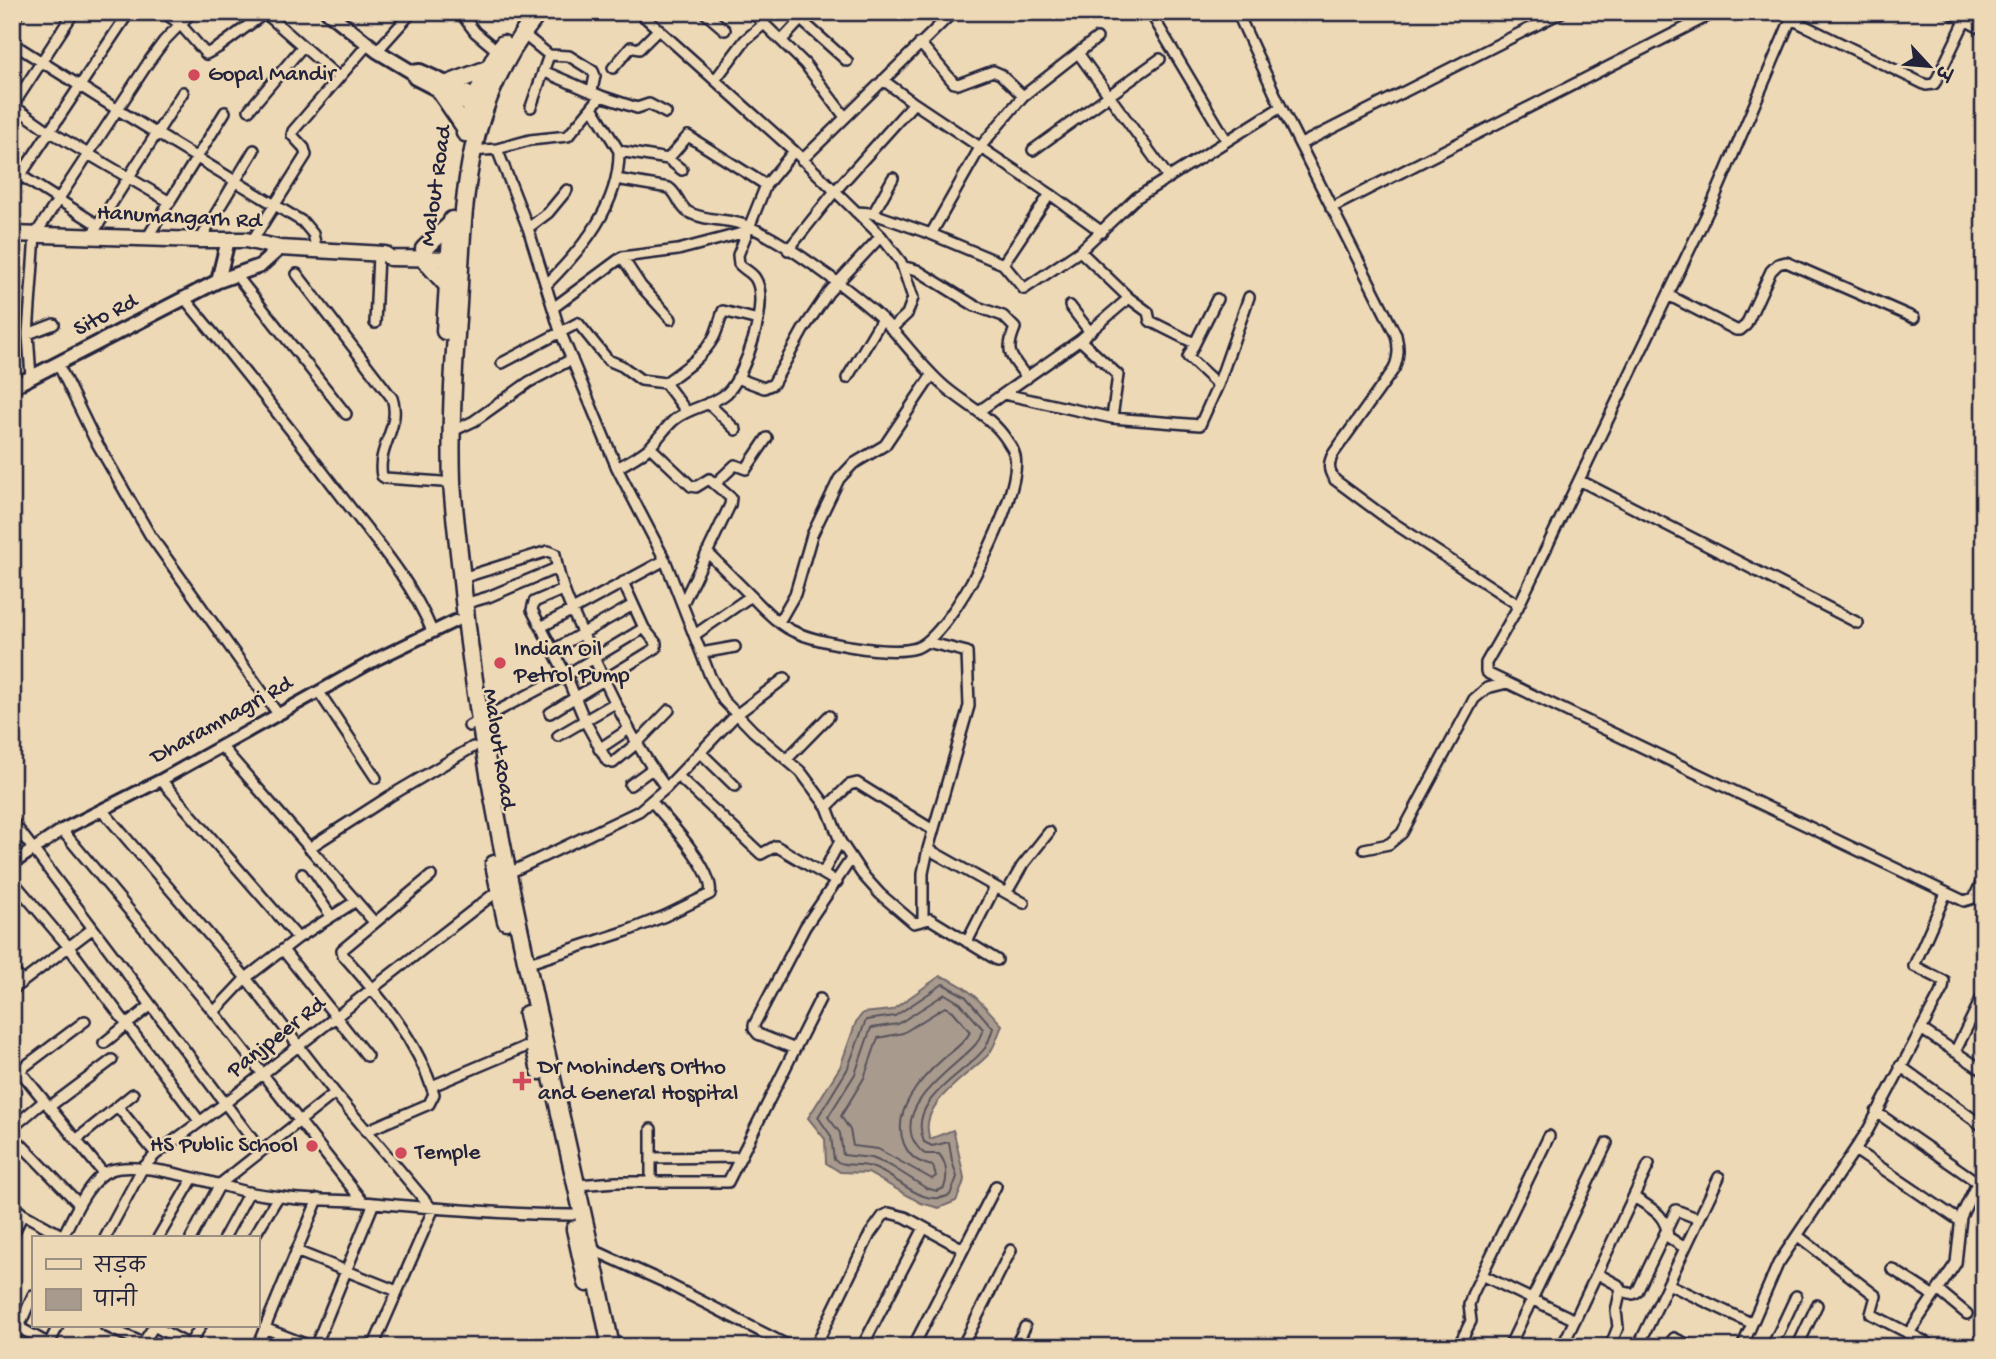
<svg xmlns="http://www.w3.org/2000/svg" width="1996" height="1359" viewBox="0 0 1996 1359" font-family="'Gochi Hand','Playpen Sans Deva',sans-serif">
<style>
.water{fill:#a89a8d;stroke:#726a6c;stroke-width:2}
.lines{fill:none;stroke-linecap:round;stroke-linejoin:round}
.shore{stroke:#58525c;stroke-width:2}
.minor-casing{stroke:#22223b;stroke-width:14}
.tertiary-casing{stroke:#22223b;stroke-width:16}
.secondary-casing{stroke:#22223b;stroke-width:18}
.primary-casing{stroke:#22223b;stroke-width:19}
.trunk-casing{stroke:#22223b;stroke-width:21}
.minor{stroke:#eed9b7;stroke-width:9}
.tertiary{stroke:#eed9b7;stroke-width:10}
.secondary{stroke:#eed9b7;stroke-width:12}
.primary{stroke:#eed9b7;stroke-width:14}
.trunk{stroke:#eed9b7;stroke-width:16}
.poi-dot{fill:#d1495b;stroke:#eed9b7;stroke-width:2.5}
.labels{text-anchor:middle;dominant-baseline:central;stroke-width:5;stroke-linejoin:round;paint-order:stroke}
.poi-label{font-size:23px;fill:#22223b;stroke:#eed9b7;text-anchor:start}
.street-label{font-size:23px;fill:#22223b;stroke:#eed9b7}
</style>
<rect width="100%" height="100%" fill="#eed9b7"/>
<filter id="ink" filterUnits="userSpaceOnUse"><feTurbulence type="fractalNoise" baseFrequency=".0143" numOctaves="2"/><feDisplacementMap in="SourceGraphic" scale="14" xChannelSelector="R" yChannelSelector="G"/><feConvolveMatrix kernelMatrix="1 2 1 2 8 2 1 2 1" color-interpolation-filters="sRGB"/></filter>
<g filter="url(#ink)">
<!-- water -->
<path class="water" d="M940 976C968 984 983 1005 1002 1025 998 1035 995 1047 988 1055 968 1076 916 1105 930 1139L953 1130C955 1136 964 1176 964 1179 963 1186 959 1194 956 1201L939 1208 921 1203 868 1173 840 1172 826 1163 825 1139 808 1118 840 1067 856 1022 863 1013 892 1010Z"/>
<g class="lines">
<!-- shore -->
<path class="shore" d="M943 984 965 996 993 1028C991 1034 989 1042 985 1048 965 1075 906 1099 924 1142L932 1146 949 1142 952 1161 957 1177 950 1195C921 1209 898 1175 871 1167 858 1162 847 1168 834 1160L831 1136 818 1117 847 1070 866 1020 895 1016Z
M945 994 960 1003 983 1029C981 1034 979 1040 976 1044 956 1067 900 1100 912 1137 915 1145 918 1149 925 1154H939C947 1163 948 1177 944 1188L937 1191 926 1188 891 1166 872 1158 843 1155 840 1133 828 1117 855 1074 871 1028 898 1024Z
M945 1007 953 1011 970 1032C965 1043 952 1051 943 1059 920 1079 891 1112 904 1144 910 1158 919 1163 933 1166L936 1176 932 1179 878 1149 853 1146 850 1130 841 1116 864 1078 878 1038 903 1033Z"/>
<defs>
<path id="minor" d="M163 12 180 24 206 54 219 47 265 13 338 77
M460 12 475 32 499 52
M639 12 794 151 881 236 901 262 913 298 907 314 891 329
M704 12 725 30
M752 12 805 64 845 117
M1150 12 1227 141
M1237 12 1281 107 1396 335C1399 348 1399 356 1394 369L1333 454C1328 464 1328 471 1335 480L1389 520 1514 602 1518 607 1486 663V671L1489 674 1964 901 1974 898 1984 877
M1949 12 1984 30
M600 14 602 12
M801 20 847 61
M12 22 19 12
M522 33 549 55 531 107
M782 40 808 12
M12 43 118 110 303 222 313 234 317 251
M920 43 954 83 958 84 993 71 1000 74 1023 96
M377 51 412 12
M1078 53 1169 178
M549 55 569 56 593 71 595 76 592 90
M613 68 631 47 639 49 659 29
M543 71 601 96 637 108 649 104 666 113
M715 80 745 40 764 24
M883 80 914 103
M601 96 592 107 619 151 668 159 682 170
M12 105 49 131 170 202
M12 107 74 12
M249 110 303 46
M1301 144 1562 12
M497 149 530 140 568 136 592 107
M1033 150 1160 59
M472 151 497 149 528 228 560 331 617 468 665 560 710 676 723 700 753 731 801 772 827 807 840 841 862 874 880 894 914 923 930 919 997 960
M668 159 688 136 766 185
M802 160 953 12
M12 170 98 225
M616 179 669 188C678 194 679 206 688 212 706 222 731 218 750 227 775 238 804 258 826 274 848 290 873 309 891 328 909 348 925 370 945 387 966 405 993 417 1008 442 1011 446 1014 452 1015 456 1023 495 952 636 916 648 890 656 810 642 787 628 773 620 762 607 751 596L696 634
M12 188 127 15
M1331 208 1716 12
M856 212 871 213 931 234 1003 264 1024 289 1080 251 1136 198 1281 107
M873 214 893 178
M528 228 548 213 567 190
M931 234 981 146 1023 96 1097 38
M91 236 183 92
M147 238 225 112
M200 240 254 150
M252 241 306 155 304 148 292 135 293 131 368 44
M788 250 835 191 914 103 1050 194 1102 232
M1080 251 1129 298 1148 312 1150 321 1194 343
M622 257 641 286 671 319
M1003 264 1050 194
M905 267 917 270 975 306 1003 316 1015 328C1004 354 1012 357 1027 378
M297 274 392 398C402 426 376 448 382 476L385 478 442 482
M236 275 346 414
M546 285C582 249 620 205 619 151
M1668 295 1736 330H1740L1746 325 1771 271 1778 264 1786 262 1914 318
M185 299C238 363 289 427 339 493 373 538 410 578 432 631
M1217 299 1188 357 1218 385
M1070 306 1090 332
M553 308 622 257 678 250 746 232
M375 323 378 254
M28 334 54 324
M1080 340 1118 375 1112 418
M502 363 578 323 608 360 622 366 641 380 665 383 687 412
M58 364 94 438 150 535 278 714
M31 378 28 334 35 235 150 60 164 41 192 12
M737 378 764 388 773 384 803 330 828 293 881 236
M847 378 882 319
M665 383C683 370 703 357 714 337 718 329 720 319 723 311L758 320
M1004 394 1112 418 1200 425 1218 385 1249 297
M708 403 736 430
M979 411 1080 340 1129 298
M453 431 474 421 529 382 572 359
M650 447 691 486 696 487 709 479 731 498 730 505 683 603
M617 468C628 462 639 456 649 448 658 439 665 428 674 420 689 407 712 406 727 393 745 376 771 301 755 278 751 272 743 269 739 264L738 255 766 185 794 151
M1579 480 1858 623
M716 483 735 465 746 469 767 438
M707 552 751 596
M462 578 548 551 555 554C560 588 574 615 588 645 611 695 634 744 666 788
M562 590 534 602 532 610 566 675 585 721 607 761 613 763 637 743 669 710
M464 604 488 597 557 568
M1518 607 1714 199 1791 19 1926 85 1934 84 1936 81 1965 21
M779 622 795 594 812 535 839 479 853 464 885 445 932 375
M541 627 665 560
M553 650 633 605
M701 653 735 647
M319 692 376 778
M550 713 656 648V643L644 628 623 582
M469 726 566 675 644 628
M558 736 615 703
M221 746 374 922
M599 749 629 729
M701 753 735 786
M787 759 829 716
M678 776 761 854 776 846 837 882
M161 780 298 938
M630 785 652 769
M827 807 849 785 857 783 933 830
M103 811 246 978 335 1093 433 1210 373 1347
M12 821 261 1151
M62 830 214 1012 363 1202
M309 848 390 796 473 747
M928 849 1024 903
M1364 849 1389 844 1402 833 1474 699 1487 688 1507 683
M823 873 840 841
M302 874 331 916
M507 874 639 811 666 788 736 715 785 678
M12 880 68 946 200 1122
M1007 892 1022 866 1049 832
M923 920V873L928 849 969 706 967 652 927 642
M967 942 995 887
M283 950 367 1056
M526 964 627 931 665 916 710 894C716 872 666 818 652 802
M12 970 22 981
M12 990 92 929
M214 1012 246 978 298 938 356 901
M1921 1029 1984 1071
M104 1043 150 1006
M795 1049 758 1034 754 1029V1025L805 927 851 859
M1955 1052 1984 993
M12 1061 103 1173
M1900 1066 1984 1127
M20 1070 85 1021
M432 1086 534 1043
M49 1107 112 1060
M118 1107 156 1154
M1876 1112 1977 1182
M12 1128 44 1101
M651 1129V1182
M366 1131 429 1104 434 1094C417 1039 380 997 343 955L342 950 431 876
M12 1135 79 1204
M76 1140 133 1094
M1855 1150 1960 1221
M651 1158 741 1157
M577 1185 616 1182H728L820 999
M1634 1197C1652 1209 1666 1214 1668 1237L1685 1248
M12 1205 23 1214 63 1236
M12 1236 23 1214
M1798 1236 1876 1296 1871 1314 1910 1334
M62 1238C72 1219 89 1177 111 1170 142 1160 214 1184 247 1192 261 1195 275 1196 289 1198 310 1201 332 1199 353 1201 426 1208 498 1214 572 1215
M105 1238 142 1169 156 1154 224 1104 499 890
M158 1238 193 1178
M191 1238 220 1184 335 1093
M224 1238 249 1192
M253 1238 278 1197
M589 1248 664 1282 791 1347
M296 1251 397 1291
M1892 1269 1934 1296
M1598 1274 1618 1285 1621 1289 1616 1311 1618 1327 1612 1342 1616 1347
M1482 1275 1575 1320
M1668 1284 1751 1323
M1938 1290 1967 1314
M1621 1291 1633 1294 1637 1292 1676 1210 1699 1219
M105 1326 143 1343 154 1326 189 1345
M18 1327 49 1344
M264 1328 313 1347
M12 1343 33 1295
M55 1347 49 1344 58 1326
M193 1347 189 1345 201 1326
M257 1347 318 1199
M315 1347 373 1205
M815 1347 870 1234 883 1216 889 1213 905 1217 963 1249
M862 1347 924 1228
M913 1347 996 1186
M962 1347 1011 1250
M1015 1347 1025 1327
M1458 1347 1471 1321 1469 1305 1472 1295 1549 1136
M1509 1347 1607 1143
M1562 1347 1649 1164
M1638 1347 1719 1177
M1667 1347 1674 1338 1693 1347
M1742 1347 1778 1264 1868 1130 1943 988 1944 981 1914 966 1946 893
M1772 1347 1796 1296
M1803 1347 1800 1341 1817 1305
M1934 1347 1909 1333 1956 1263 1961 1217 1984 1168"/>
<path id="tertiary" d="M12 864 62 830 161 780 377 659 455 621"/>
<path id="secondary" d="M328 12 377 51 412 72 415 78 479 111
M412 72 420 71 483 100
M218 281 228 240
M12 387 218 281 260 266 280 248"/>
<path id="primary" d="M12 234 200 240H246L280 248 385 254 390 258 460 259"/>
<path id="trunk" d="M539 12C465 103 464 192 458 304 454 363 450 423 452 482 454 512 458 542 461 571 486 834 559 1088 611 1347
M448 84 490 68
M440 91 466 129
M465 133C473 102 486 71 503 44
M424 249 452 223
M424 259 447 285
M445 331 452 220
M494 864 506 921
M527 1014 540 1071
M575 1229 587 1283"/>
</defs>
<!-- minor casing -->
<use href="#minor" class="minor-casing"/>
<!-- tertiary casing -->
<use href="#tertiary" class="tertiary-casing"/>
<!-- secondary casing -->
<use href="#secondary" class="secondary-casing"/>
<!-- primary casing -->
<use href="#primary" class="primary-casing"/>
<!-- trunk casing -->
<use href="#trunk" class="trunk-casing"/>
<!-- minor -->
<use href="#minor" class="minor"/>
<!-- tertiary -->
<use href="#tertiary" class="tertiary"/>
<!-- secondary -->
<use href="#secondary" class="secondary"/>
<!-- primary -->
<use href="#primary" class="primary"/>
<!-- trunk -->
<use href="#trunk" class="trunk"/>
</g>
</g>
<!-- markers -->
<g class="poi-dot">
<circle cx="194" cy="75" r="7"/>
<circle cx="500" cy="663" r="7"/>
<path d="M518.5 1070.5h7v7h7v7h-7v7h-7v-7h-7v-7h7z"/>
<circle cx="312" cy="1146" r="7"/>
<circle cx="401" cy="1153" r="7"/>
</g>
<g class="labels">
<!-- poi labels -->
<g class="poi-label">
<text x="208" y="75">Gopal Mandir</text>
<text x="514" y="650">Indian Oil<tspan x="514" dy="26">Petrol Pump</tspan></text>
<text x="538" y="1068">Dr Mohinders Ortho<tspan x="538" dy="26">and General Hospital</tspan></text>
<text x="298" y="1146" text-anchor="end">HS Public School</text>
<text x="415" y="1153">Temple</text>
</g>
<!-- street labels -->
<g class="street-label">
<text transform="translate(437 186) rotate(-82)">Malout Road</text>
<text transform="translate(179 218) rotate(3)">Hanumangarh Rd</text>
<text transform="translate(106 316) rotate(-27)">Sito Rd</text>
<text transform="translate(222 721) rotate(-29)">Dharamnagri Rd</text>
<text transform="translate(498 749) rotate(81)">Malout Road</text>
<text transform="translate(277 1038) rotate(-38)">Panjpeer Rd</text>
</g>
</g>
<!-- margin -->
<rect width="1996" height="1359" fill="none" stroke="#eed9b7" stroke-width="42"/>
<rect x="21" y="21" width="1954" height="1317" fill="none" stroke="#22223b" stroke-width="2.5" filter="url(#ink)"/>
<!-- legend -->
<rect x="32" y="1236" width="228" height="91" fill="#eed9b7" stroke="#9c9085" stroke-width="2"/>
<rect x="46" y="1259" width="35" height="10" fill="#eed9b7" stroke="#9c9085" stroke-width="2"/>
<text x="94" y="1272" font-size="21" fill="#22223b">सड़क</text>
<rect x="46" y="1289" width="35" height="21" fill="#a89a8d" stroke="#9c9085" stroke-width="2"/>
<text x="94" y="1306" font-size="21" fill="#22223b">पानी</text>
<!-- north arrow -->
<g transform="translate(1929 66) rotate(116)" stroke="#eed9b7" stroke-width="5" paint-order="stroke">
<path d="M0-5L12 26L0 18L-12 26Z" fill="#22223b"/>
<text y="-10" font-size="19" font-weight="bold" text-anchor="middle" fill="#22223b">उ</text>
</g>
</svg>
